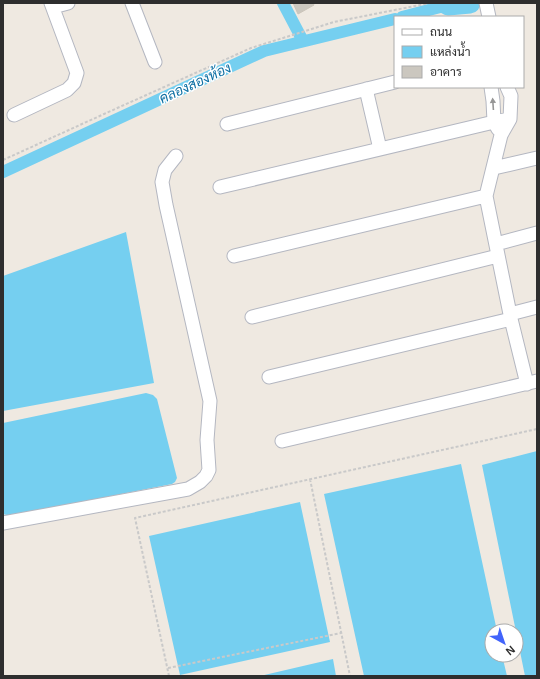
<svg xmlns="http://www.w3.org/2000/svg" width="540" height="679" viewBox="0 0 540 679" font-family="Helvetica,Sarabun,sans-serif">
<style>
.water{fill:#75cff0}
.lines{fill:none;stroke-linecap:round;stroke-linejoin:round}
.canal{stroke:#75cff0;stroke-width:12}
.river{stroke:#75cff0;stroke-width:21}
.building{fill:#cbc7bf;stroke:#cbc5ba}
.street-casing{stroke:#b4b7c1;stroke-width:15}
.path{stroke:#c9c9c9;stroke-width:2;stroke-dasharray:3 2;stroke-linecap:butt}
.street{stroke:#fff;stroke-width:13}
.oneway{fill:#969696}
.labels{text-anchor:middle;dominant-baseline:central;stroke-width:3;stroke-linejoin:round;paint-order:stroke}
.water-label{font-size:14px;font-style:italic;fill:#0d6fa3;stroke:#fff}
</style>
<rect width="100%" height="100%" fill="#efe9e1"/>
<!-- water -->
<path class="water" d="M126 232 154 383 3 411V276Z
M146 393 153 395 157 399 177 478 175 482 172 484 10 516 3 514V423Z
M537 451V676H525L482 465Z
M461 464 497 631H492V655H502L507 676H364L324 494Z
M300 502 330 642 180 675 149 536Z
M333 659 336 676H260Z"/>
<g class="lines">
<!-- canal -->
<path class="canal" d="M283 3 303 41
M402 17 448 5
M3 172 264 51 395 19"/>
<!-- river -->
<path class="river" d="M448 5 470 3"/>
</g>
<!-- building -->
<path class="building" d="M293 3H313L314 5 298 14Z"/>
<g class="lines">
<defs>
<path id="street" d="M132 3 155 62
M486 3 489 17
M53 7 68 3
M491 87 493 101 494 122 498 129
M507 87 511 96 510 119 501 135 486 196 511 319 527 384
M366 89 380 149
M14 115 67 90 74 83 77 73 51 3
M227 124 395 82
M494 168 537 158
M220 187 494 122 510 119
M496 244 537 233
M234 256 486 196
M510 314 537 307
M252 317 498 256
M269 377 511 319
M282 441 537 381
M3 523 188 489 200 482 206 476 209 470 207 440 210 401 166 205 162 182 165 170 176 156"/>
</defs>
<!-- street casing -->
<use href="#street" class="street-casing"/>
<!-- path -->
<path class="path" d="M3 160 104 114 251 48 334 22 430 3
M310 479 350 676
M168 668 341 633
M169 676 135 518 537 429"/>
<!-- street -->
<use href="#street" class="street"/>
</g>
<!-- one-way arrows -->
<defs><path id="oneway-solid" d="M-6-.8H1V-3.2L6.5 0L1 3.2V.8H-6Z"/></defs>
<use class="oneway" href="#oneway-solid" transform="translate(493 104) rotate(-94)"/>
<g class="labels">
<!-- water labels -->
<g class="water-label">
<text transform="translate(195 83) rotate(-25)">คลองสองห้อง</text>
</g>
</g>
<!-- border -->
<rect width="540" height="679" fill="none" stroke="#2e2e2e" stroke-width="8"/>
<!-- legend -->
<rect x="394" y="16" width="130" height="72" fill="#ffffff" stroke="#ababab"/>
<rect x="402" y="29" width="20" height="6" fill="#ffffff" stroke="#ababab"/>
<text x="430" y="36" font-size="12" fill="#2e2e2e">ถนน</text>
<rect x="402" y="46" width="20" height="12" fill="#75cff0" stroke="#ababab"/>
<text x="430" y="56" font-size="12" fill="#2e2e2e">แหล่งน้ำ</text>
<rect x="402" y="66" width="20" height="12" fill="#cbc7bf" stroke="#ababab"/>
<text x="430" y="76" font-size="12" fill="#2e2e2e">อาคาร</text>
<!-- north arrow -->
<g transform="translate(504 643) rotate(140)"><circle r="19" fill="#ffffff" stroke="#ababab"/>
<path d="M0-3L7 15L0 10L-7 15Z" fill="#4264fb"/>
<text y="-6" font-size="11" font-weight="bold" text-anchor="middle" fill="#2e2e2e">N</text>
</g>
</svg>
